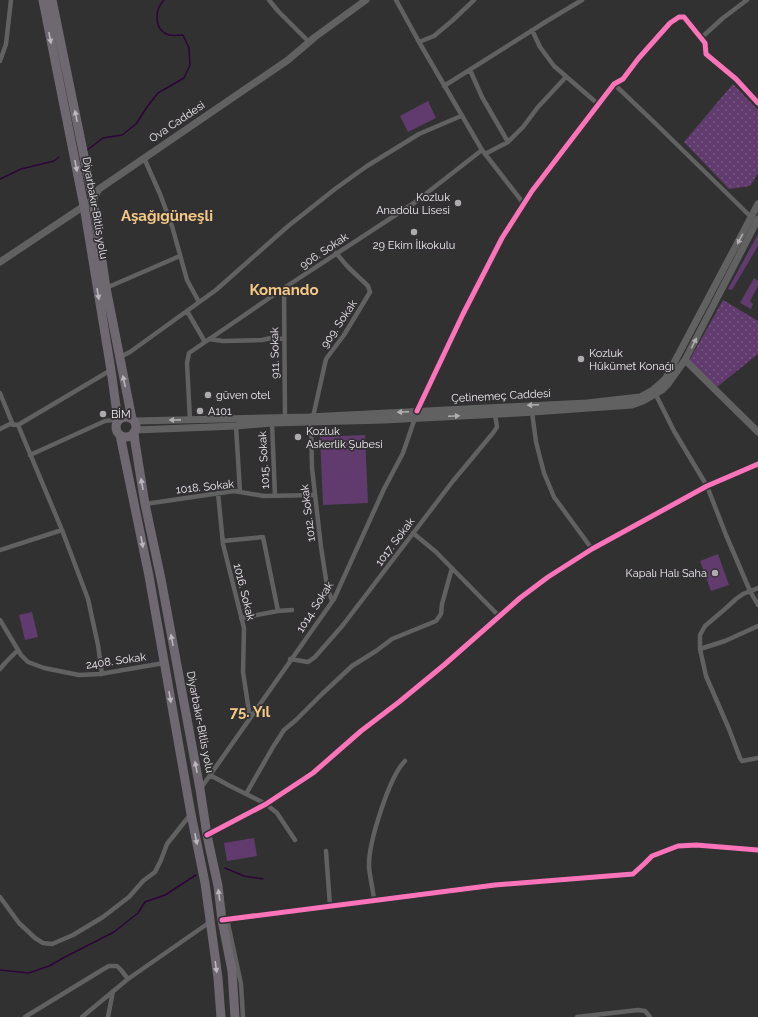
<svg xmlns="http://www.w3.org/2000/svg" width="758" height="1017" viewBox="0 0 758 1017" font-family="Raleway,sans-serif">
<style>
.grass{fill:#613b6e}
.park{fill:url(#park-dots)}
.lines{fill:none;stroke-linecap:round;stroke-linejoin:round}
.stream{stroke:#2e043a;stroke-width:1.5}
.street{stroke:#626162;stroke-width:4.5}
.secondary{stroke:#626162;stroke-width:7}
.highway{stroke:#6e6871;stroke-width:9}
.cycleway-casing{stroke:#323033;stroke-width:8}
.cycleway{stroke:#fb73b8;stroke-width:5}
.oneway{fill:#bbb8bd}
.oneway2{fill:#b0aeb0}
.poi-dot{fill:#adabad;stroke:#323033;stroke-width:1.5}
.labels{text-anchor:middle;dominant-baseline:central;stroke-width:3.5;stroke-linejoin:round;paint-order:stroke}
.street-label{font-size:11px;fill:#efedef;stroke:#323033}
.poi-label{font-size:11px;fill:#efedef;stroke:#323033;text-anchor:start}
.district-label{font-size:15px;font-weight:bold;fill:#f5ca85;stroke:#323033}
</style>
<defs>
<pattern id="park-dots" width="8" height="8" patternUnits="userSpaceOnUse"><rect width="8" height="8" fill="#613b6e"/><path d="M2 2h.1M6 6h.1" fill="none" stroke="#785883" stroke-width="1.8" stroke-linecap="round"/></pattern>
</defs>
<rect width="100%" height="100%" fill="#323132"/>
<!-- grass -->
<path class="grass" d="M428 101 436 118 408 132 400 116Z
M758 234V246L732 290 728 289Z
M754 278 758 281V286L750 301 753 304 751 309 740 303Z
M365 435 368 503 323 505 320 437Z
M718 554 729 585 711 591 700 561Z
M32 612 38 637 25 640 19 615Z
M254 838 257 856 227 861 224 843Z"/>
<!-- park -->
<path class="park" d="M733 84 758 110V173L750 186 729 189 684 142Z
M723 300 758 321V354L717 387 689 361Z"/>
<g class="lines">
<!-- stream -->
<path class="stream" d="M86 151 103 138 122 135 136 124 147 107 158 93 184 78 190 65 189 48 183 35C179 35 173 36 169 35 154 31 154 10 164 0
M0 179 21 169 54 161 59 157
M225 868 244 876 263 879
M0 970 29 973 49 966 65 957 114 932 138 913 145 902 165 895 196 875"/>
<!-- street -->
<path class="street" d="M269 0 278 11 309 42
M396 0 419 42 482 150 524 204
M532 30 540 47 554 66 598 104
M701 38 723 18 747 0
M419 42 434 36 453 20 474 0
M0 61 6 44 11 0
M470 70 482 97 508 142
M444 86 547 21 582 0
M485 154 508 142 523 127 538 107 566 77
M144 158 160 194 172 226 187 280 199 302
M751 217 655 123 614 84 623 79 638 59 670 23 679 17H684L705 43 706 54 736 79 758 103
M106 288 180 256
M284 288 285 418
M187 311 205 342
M209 339 223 341 262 340 271 338 284 339
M120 357 130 352 216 290 287 227 335 189 367 166 419 134 461 116
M0 393 13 425
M656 395 674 431 707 486 726 535 750 591 758 605
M532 412 536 442 544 473 554 497 592 549
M313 417 326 359 344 335 370 292 368 286 348 267 336 253
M190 420 187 363 189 353 284 288 414 203 482 150
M311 422 312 468 321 547 327 586 332 601
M272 423 275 496
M18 425 62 530 88 599 98 645 102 674
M236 426 240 492
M0 429 10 424 18 425 111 370
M30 455 105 421 113 420 118 421
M218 493 223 544 244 628 243 672 250 718
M145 504 234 491 264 496 315 495
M413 533 436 552 499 616
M223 541 263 537 278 611
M0 550 62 530
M758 588 743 594 736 599 725 609 705 626 700 635V649L725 641 758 626
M241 618 278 611 292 610
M0 620 21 655 28 662 44 668 79 675 100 674 164 663
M700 649 706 676 729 729 740 758 742 761 758 758
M290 659 308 662 315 657 343 625 453 481 493 433 497 427 495 414
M0 669 6 662 18 650
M210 775 230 786 266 804 277 813 295 840
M201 788 334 599 384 489 403 453 415 418
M246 794 273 747 284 730 296 720 322 694 352 666 376 651 392 639 436 621 441 614 442 604 452 568
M207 835 266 804 313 773 361 731 399 702 444 665 520 598 548 577 592 549 707 486 758 464
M326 851 330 906
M0 897 19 923 35 938 43 943 52 944 73 935 103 917 129 897 143 881 155 872 161 860 167 844 190 815
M374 900C373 889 370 878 369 867 368 844 389 777 405 761
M227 919 241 984 243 1017
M222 920 495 885 633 874 644 864 652 856 678 846 696 845 758 850
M25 1017 102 970 109 966H117L121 970 128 979
M82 1017 128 979 210 922
M108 1017 113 991
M577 1017 638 1010 645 1011 650 1017"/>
<!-- secondary -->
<path class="secondary" d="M0 262 93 200 99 189 288 60 315 37 366 0
M685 360 758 432
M417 411 463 314 502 238 532 191 614 84
M134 421 309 417 587 403 640 397 653 390 661 383 666 378 758 204
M135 430 236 426 272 423 384 420 519 413 632 405 643 401 662 390 668 384 685 360 758 219"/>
<!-- highway -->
<path class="highway" d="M43 0 84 206 111 370 118 421
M52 0 93 200 106 288 132 419
M116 427a10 10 0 1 1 20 0a10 10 0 1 1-20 0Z
M134 432 135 442 145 504 161 579 200 789 207 835 218 886 222 920 232 971 235 1017
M120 435 149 576 191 814 205 883 218 978 221 1017"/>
<defs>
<path id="cycleway" d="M417 411 463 314 502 238 532 191 614 84 623 79 638 59 670 23 679 17H684L705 43 706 54 736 79 758 103
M207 835 266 804 313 773 361 731 399 702 444 665 520 598 548 577 592 549 707 486 758 464
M222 920 495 885 633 874 644 864 652 856 678 846 696 845 758 850"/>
</defs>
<!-- cycleway casing -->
<use href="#cycleway" class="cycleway-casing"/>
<!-- cycleway -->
<use href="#cycleway" class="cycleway"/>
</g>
<!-- one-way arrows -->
<defs><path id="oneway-solid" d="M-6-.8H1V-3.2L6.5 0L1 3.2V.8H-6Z"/></defs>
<g class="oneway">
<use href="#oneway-solid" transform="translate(50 38) rotate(79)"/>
<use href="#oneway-solid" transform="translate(76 116) rotate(-101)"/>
<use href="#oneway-solid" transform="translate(76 166) rotate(79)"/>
<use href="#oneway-solid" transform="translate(98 294) rotate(80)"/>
<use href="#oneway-solid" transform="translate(124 381) rotate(-102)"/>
<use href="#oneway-solid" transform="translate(142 484) rotate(-100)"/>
<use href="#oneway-solid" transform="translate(142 542) rotate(79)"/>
<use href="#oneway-solid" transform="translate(172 640) rotate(-101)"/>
<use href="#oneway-solid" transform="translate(170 697) rotate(80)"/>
<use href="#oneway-solid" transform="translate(196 767) rotate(-101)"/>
<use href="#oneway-solid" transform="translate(196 839) rotate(79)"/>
<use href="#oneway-solid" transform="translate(219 895) rotate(-98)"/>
<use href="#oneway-solid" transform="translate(216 967) rotate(82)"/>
</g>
<g class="oneway2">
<use href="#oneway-solid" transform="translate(740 239) rotate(118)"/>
<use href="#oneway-solid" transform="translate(694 343) rotate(-63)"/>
<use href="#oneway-solid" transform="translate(533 405) rotate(177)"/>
<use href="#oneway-solid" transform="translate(403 412) rotate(177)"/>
<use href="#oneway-solid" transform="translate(454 416) rotate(-3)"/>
<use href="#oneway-solid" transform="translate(175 420) rotate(179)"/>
</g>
<!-- markers -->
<g class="poi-dot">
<circle cx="458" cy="203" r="4"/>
<circle cx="414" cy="232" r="4"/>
<circle cx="581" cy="359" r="4"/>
<circle cx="208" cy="395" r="4"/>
<circle cx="200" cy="411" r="4"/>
<circle cx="103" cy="414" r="4"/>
<circle cx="298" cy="437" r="4"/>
<circle cx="715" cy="573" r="4"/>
</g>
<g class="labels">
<!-- street labels -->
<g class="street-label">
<text transform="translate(177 122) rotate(-34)">Ova Caddesi</text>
<text transform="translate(95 208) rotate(80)">Diyarbakır-Bitlis yolu</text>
<text transform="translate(324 251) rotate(-34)">906. Sokak</text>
<text transform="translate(339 324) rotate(-56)">909. Sokak</text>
<text transform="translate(275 353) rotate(-91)">911. Sokak</text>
<text transform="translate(501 396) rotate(-3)">Çetinemeç Caddesi</text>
<text transform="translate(264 460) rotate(-93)">1015. Sokak</text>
<text transform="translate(205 487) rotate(-6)">1018. Sokak</text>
<text transform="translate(308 513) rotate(-97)">1012. Sokak</text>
<text transform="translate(395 542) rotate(-53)">1017. Sokak</text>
<text transform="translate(244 592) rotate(76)">1016. Sokak</text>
<text transform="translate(315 607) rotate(-57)">1014. Sokak</text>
<text transform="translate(116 661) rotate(-8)">2408. Sokak</text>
<text transform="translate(200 722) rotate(79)">Diyarbakır-Bitlis yolu</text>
</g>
<!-- poi labels -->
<g class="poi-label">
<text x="450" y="197" text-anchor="end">Kozluk<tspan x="450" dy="13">Anadolu Lisesi</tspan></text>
<text x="414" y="245" text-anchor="middle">29 Ekim İlkokulu</text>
<text x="589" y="353">Kozluk<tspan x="589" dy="13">Hükümet Konağı</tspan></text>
<text x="216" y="395">güven otel</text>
<text x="208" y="411">A101</text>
<text x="111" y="414">BİM</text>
<text x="306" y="431">Kozluk<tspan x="306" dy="13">Askerlik Şubesi</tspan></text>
<text x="707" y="573" text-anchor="end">Kapalı Halı Saha</text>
</g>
<!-- district labels -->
<g class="district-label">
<text x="167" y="216">Aşağıgüneşli</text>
<text x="284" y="290">Komando</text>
<text x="250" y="712">75. Yıl</text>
</g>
</g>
</svg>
